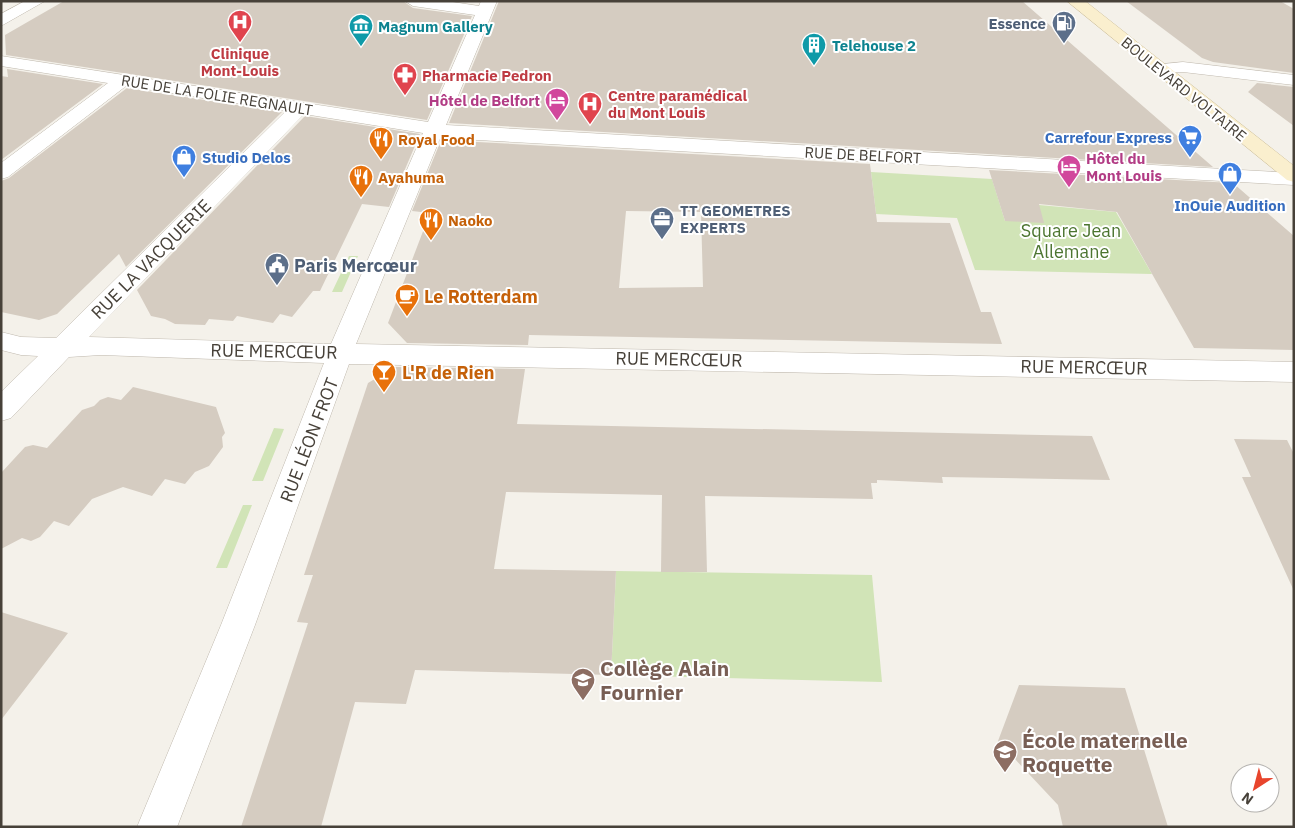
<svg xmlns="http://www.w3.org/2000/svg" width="1295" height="828" viewBox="0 0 1295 828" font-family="'IBM Plex Sans',sans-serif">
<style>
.green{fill:#d1e4b7}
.building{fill:#d5ccc1;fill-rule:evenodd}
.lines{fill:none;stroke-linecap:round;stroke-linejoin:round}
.street-casing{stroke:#bfb8ad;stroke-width:1}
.secondary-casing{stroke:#d0c29e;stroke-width:1}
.street{fill:#fff;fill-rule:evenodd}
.secondary{fill:#faefce;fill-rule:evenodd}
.labels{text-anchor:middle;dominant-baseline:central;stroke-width:4;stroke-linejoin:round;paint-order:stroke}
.far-service-label{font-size:15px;font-weight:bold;fill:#4e5e75;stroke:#fff;text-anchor:end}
.far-culture-label{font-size:15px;font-weight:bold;fill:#0d838f;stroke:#fff;text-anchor:start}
.far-health-label{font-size:15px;font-weight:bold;fill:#be3a42;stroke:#fff;text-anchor:start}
.far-street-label{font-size:15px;fill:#474139;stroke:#fff}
.far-hotel-label{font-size:15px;font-weight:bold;fill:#b23c85;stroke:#fff;text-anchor:end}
.far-shop-label{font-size:15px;font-weight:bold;fill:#366cbe;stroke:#fff;text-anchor:end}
.far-food-label{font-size:15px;font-weight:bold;fill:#c56008;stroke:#fff;text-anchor:start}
.park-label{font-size:18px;fill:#4c7530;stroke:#fff}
.street-label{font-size:18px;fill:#474139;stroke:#fff}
.service-label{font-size:18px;font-weight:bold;fill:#4e5e75;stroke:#fff;text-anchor:start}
.food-label{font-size:18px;font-weight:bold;fill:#c56008;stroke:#fff;text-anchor:start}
.near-education-label{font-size:21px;font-weight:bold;fill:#785e54;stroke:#fff;text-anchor:start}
</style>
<rect width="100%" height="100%" fill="#f4f1ea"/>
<!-- green -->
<path class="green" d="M871 172 992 179 1005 221 1039 205 1116 212 1152 274 975 270 957 218 876 214Z
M349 256H358L342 292H332Z
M274 428 284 429 263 481H252Z
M243 505H252L227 568H216Z
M616 571 872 575 882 682 611 675Z"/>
<!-- building -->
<path class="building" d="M64 1H403L413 8 472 16 427 120 6 55 5 35Z
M499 1H1022L1213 167 449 123Z
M1126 1H1280L1294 9V73L1213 62 1202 58Z
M7 69 103 84 1 160V76L8 77Z
M1257 83 1294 87V126L1248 92Z
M127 88 282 112 126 267 119 254 57 314 39 320 1 312V181L9 178Z
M305 116 420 134 389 207 362 204 320 291H313L292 317 280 314 273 323 237 316 233 321 209 319 205 325 175 324 165 319 151 316 137 290Z
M442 138 459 141 870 164 877 222 950 223 981 312H991L1002 344 529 335 528 345 407 343 388 323 430 213 412 211ZM626 211 701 212 703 287 619 288Z
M989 170 1233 183 1294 236V350L1194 348 1117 212 1039 204 1044 223 1005 221Z
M395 367 525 369 517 424 1092 436 1110 480 942 477 943 483 877 480V483H871L873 499 705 496 707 572H661L662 495 506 492 494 569 616 571 611 675 415 670 406 704 355 702 321 827H241L308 623 297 622 313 575H304L368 383Z
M133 387 216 407 225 433 222 437 223 447 209 466 195 472 185 484 165 479 152 496 123 487 92 499 69 526 54 521 40 537 31 541 22 538 1 549V473L25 447 33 445 47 448 82 410 94 406 100 400 108 397 121 400Z
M1234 439 1287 440 1294 454V591L1242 477H1251Z
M1 612 68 633 1 720Z
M1019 685 1125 688 1168 827H1063L1058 805 998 741Z"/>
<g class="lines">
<defs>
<path id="street" d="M25 1H45L1 26V14Z
M405 1H446L479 6 481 1H497L446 125 1294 173V185L459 139 441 136 356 344 1294 362V382L349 364 255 625 177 827H137L221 625 324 363 101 355 69 357 11 418 1 421V392L38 356 21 355 1 350V332L21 337 56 338 286 111 126 86 8 177 1 179V163L108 83 1 66V56L428 122 475 15 413 6ZM304 114 423 133 331 344 89 337Z
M1183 62 1294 75V85L1183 72 1154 73 1151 69 1154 65Z"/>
<path id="secondary" d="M1067 1H1085L1294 166V182L1287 180Z"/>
</defs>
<!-- street casing -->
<use href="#street" class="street-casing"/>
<!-- secondary casing -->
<use href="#secondary" class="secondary-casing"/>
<!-- street -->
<use href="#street" class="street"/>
<!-- secondary -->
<use href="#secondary" class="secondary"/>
</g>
<!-- icons -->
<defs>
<symbol id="hospital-pin" viewBox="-11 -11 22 30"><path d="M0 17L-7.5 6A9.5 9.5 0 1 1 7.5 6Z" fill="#e0444e" stroke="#fff"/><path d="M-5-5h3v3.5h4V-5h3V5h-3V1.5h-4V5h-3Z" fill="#fff"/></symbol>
<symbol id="fuel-pin" viewBox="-11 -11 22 30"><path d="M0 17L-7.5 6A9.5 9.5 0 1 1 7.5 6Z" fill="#5c6f8a" stroke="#fff"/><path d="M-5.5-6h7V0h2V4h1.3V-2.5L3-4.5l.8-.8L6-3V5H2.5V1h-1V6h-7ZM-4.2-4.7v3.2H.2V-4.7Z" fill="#fff"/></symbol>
<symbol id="museum-pin" viewBox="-11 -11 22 30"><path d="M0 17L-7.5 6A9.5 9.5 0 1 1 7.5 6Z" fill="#0f9aa8" stroke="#fff"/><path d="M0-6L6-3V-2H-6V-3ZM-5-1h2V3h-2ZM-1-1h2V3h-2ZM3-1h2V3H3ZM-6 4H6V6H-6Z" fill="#fff"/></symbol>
<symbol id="building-pin" viewBox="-11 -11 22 30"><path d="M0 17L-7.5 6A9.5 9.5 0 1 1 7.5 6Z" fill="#0f9aa8" stroke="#fff"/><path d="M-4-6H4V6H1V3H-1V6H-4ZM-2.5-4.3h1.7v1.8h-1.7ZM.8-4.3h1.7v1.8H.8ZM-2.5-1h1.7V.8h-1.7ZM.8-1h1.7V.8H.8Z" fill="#fff"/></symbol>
<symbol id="pharmacy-pin" viewBox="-11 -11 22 30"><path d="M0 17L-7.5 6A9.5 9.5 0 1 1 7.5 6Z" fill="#e0444e" stroke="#fff"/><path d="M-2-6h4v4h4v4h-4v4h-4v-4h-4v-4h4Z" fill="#fff"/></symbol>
<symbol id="hotel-pin" viewBox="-11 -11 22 30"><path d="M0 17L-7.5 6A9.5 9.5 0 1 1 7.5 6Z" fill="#d1479c" stroke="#fff"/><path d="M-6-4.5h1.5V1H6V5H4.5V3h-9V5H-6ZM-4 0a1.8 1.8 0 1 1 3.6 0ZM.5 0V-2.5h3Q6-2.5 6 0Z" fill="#fff"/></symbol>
<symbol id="supermarket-pin" viewBox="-11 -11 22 30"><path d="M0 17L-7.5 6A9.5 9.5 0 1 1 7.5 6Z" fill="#3f7fe0" stroke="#fff"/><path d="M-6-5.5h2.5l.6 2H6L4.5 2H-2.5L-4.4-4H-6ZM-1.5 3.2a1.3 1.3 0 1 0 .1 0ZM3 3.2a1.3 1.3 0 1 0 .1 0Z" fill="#fff"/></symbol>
<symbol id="restaurant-pin" viewBox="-11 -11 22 30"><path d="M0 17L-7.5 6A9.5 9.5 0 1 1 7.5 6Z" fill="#e8710a" stroke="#fff"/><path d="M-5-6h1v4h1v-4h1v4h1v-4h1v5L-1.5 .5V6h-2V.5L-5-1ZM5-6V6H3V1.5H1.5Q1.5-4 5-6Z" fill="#fff"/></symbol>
<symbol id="shop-pin" viewBox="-11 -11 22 30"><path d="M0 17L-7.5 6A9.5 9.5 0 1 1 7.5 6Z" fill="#3f7fe0" stroke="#fff"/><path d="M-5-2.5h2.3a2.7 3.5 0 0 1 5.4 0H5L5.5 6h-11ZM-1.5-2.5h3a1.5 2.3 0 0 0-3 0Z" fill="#fff"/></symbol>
<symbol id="office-pin" viewBox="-11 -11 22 30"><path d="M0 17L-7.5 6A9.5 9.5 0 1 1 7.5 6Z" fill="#5c6f8a" stroke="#fff"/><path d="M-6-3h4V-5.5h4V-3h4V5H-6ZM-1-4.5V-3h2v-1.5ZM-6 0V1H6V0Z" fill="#fff"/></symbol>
<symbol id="civic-pin" viewBox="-11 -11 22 30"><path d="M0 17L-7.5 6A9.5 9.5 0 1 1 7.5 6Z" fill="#5c6f8a" stroke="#fff"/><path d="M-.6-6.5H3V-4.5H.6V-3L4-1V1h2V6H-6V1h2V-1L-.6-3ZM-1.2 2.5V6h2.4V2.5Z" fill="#fff"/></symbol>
<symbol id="cafe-pin" viewBox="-11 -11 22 30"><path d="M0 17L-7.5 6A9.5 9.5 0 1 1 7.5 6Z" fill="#e8710a" stroke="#fff"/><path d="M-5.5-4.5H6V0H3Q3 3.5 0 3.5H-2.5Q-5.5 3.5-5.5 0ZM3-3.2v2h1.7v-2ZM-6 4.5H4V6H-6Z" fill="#fff"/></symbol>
<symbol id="bar-pin" viewBox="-11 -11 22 30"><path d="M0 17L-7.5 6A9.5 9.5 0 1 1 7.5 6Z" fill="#e8710a" stroke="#fff"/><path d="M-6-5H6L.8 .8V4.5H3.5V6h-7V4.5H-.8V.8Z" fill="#fff"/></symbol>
<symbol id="school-pin" viewBox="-11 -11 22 30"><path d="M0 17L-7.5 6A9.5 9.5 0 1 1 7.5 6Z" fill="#8d6e63" stroke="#fff"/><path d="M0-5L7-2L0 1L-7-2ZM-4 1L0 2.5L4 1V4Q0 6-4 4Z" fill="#fff"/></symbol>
</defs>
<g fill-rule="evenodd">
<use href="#hospital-pin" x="226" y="8" width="28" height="38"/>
<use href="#fuel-pin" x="1050" y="9" width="28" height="38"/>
<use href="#museum-pin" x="347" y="12" width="28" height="38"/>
<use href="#building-pin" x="800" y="31" width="28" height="38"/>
<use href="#pharmacy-pin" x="391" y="61" width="28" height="38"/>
<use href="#hotel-pin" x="543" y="86" width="28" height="38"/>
<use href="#hospital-pin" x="576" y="90" width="28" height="38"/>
<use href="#supermarket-pin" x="1176" y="123" width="28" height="38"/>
<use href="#restaurant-pin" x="367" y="125" width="28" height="38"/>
<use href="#shop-pin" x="170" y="143" width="28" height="38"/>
<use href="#hotel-pin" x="1055" y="153" width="28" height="38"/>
<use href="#shop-pin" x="1216" y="160" width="28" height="38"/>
<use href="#restaurant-pin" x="347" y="163" width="28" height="38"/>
<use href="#office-pin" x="648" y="205" width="28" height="38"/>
<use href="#restaurant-pin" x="417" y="206" width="28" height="38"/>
<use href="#civic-pin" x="263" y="251" width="28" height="38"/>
<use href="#cafe-pin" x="393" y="282" width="28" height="38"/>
<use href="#bar-pin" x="370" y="358" width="28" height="38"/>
<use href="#school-pin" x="569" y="666" width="28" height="38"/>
<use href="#school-pin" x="991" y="738" width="28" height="38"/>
</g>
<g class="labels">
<!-- far-service labels -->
<g class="far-service-label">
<text x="1046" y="23">Essence</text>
<text x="680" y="210" text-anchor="start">TT GEOMETRES<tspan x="680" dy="17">EXPERTS</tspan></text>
</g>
<!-- far-culture labels -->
<g class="far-culture-label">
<text x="378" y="26">Magnum Gallery</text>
<text x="832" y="45">Telehouse 2</text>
</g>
<!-- far-health labels -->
<g class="far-health-label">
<text x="240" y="53" text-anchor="middle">Clinique<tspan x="240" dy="17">Mont-Louis</tspan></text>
<text x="422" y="75">Pharmacie Pedron</text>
<text x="608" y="95">Centre paramédical<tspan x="608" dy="17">du Mont Louis</tspan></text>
</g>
<!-- far-street labels -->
<g class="far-street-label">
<text transform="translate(1184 89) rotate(39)">BOULEVARD VOLTAIRE</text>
<text transform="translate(217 95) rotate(9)">RUE DE LA FOLIE REGNAULT</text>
<text transform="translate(863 155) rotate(3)">RUE DE BELFORT</text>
</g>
<!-- far-hotel labels -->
<g class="far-hotel-label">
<text x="540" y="100">Hôtel de Belfort</text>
<text x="1086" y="158" text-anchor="start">Hôtel du<tspan x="1086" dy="17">Mont Louis</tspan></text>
</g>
<!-- far-shop labels -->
<g class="far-shop-label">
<text x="1172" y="137">Carrefour Express</text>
<text x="202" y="157" text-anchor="start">Studio Delos</text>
<text x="1230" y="205" text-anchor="middle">InOuie Audition</text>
</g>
<!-- far-food labels -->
<g class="far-food-label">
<text x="398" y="139">Royal Food</text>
<text x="378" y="177">Ayahuma</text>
<text x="448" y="220">Naoko</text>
</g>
<!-- park labels -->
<g class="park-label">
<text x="1071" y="230">Square Jean<tspan x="1071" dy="21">Allemane</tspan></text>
</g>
<!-- street labels -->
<g class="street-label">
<text transform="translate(151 259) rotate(-45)">RUE LA VACQUERIE</text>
<text transform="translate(274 351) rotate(1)">RUE MERCŒUR</text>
<text transform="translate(679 359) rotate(1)">RUE MERCŒUR</text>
<text transform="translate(1084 367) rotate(1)">RUE MERCŒUR</text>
<text transform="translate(309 440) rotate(-69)">RUE LÉON FROT</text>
</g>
<!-- service labels -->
<g class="service-label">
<text x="294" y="265">Paris Mercœur</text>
</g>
<!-- food labels -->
<g class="food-label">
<text x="424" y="296">Le Rotterdam</text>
<text x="402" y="372">L'R de Rien</text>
</g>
<!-- near-education labels -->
<g class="near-education-label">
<text x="600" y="668">Collège Alain<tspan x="600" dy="24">Fournier</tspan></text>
<text x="1022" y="740">École maternelle<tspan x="1022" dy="24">Roquette</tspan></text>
</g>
</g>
<!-- border -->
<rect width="1295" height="828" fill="none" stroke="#474139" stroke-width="5"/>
<!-- north arrow -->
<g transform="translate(1255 788) rotate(216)"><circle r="24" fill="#ffffff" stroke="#b5b3b0"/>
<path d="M0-4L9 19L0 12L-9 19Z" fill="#e8452d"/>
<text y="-8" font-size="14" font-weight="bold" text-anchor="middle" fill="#474139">N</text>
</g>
</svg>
